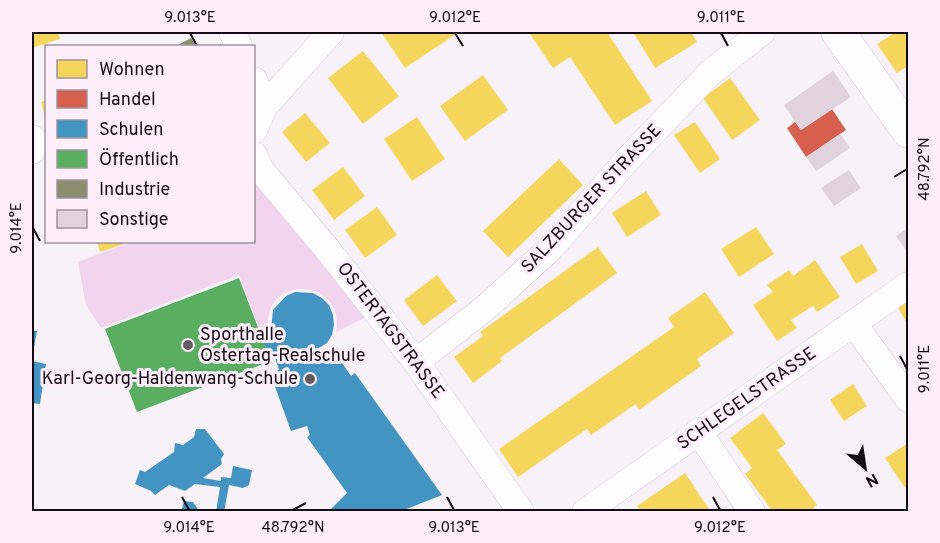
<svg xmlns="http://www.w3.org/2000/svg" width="940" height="543" viewBox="0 0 940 543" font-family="Overpass,sans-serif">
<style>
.green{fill:#f2d4ef}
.homes{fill:#f6d55c}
.shops{fill:#d6604d}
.schools{fill:#4393c3}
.public{fill:#5aae61}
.industry{fill:#8c8c6e}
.building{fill:#e1d2df}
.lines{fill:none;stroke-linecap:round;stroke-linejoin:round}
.street-casing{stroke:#d2cbd2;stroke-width:27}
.secondary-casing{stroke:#d2cbd2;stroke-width:34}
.street{stroke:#fefdfe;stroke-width:26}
.secondary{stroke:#fefdfe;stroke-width:33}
.ticks{fill:none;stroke:#140c13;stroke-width:2}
.poi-dot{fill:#645c63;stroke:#fceefb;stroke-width:2}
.labels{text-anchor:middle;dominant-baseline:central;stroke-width:6;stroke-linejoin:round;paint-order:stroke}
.street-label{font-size:18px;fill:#140c13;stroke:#fceefb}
.poi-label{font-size:18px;fill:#140c13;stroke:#fceefb;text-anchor:start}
.neatline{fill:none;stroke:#140c13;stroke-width:2}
.ticks-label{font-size:15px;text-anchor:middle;fill:#140c13}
</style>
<rect width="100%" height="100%" fill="#f8f2f8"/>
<!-- green -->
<path class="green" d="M254 155 376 312 336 332C346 279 266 273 268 326L259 328 239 275 101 328 86 305 78 262 131 242H254Z"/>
<!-- homes -->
<path class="homes" d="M32 32H58L60 39 32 48Z
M381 32H459L405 68Z
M534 32H607L652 101 615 125 570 57 553 68 530 34Z
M633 32H691L697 42 655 68Z
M896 32H908V66L897 73 877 44Z
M363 51 399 96 363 124 328 78Z
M483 75 508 110 465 141 440 106Z
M730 78 760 120 732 140 703 98Z
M46 100V120L41 102Z
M305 113 330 143 306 162 282 132Z
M417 117 445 159 412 181 384 139Z
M695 122 720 159 700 173 674 135Z
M559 159 583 185 508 257 483 231Z
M343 167 365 196 334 220 312 190Z
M646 191 661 215 627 237 612 213Z
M377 207 397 235 365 258 345 230Z
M756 227 774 254 739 277 721 249Z
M97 242H130L100 252Z
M862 244 878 271 856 284 840 257Z
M598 247 617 273 500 358 502 361 473 383 454 357 483 336 480 332Z
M815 260 840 297 817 312 813 306 791 320 797 328 777 341 753 305 773 292 767 285 789 270 793 276Z
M437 275 457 301 423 326 404 300Z
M705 292 734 333 697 359 701 366 639 410 636 404 591 435 587 429 518 477 499 449 674 327 668 318Z
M908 298V325L897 306Z
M853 384 867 406 844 421 830 400Z
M763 413 786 444 777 450 817 505 813 508 815 512H773L745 474 752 468 730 438Z
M908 443V486L905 488 885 458Z
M685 473 711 512H641L637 506Z"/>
<!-- shops -->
<path class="shops" d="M832 109 846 130 806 157 787 128 795 122 801 130Z"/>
<!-- schools -->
<path class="schools" d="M295 292 313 293 322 298 329 305 333 315 334 325 332 335 327 343 309 354 311 358 333 350 351 376 355 373 442 495 399 512H328L347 493 307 437 310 435 307 426 291 431 270 373 279 370 275 358 270 359 259 331 271 329 273 310 286 296Z
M32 331H37L33 353H32Z
M32 361 46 364 40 404 32 403Z
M196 429H205L224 454 221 459 222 464 203 478 221 481V477L231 478 233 466 252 470 249 485 243 488 229 485 224 512H216L220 487 195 484 185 491 169 485 155 495 151 491 135 484 140 470 145 472 174 452 175 443 183 445 194 437Z
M184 501 193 502 200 512H179L182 509Z"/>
<!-- public -->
<path class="public" d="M239 278 271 361 137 412 105 329Z"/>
<!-- industry -->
<path class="industry" d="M191 38 196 46H176Z"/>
<!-- building -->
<path class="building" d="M833 71 851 97 801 130 784 105Z
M840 134 850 148 816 171 806 157Z
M849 170 861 188 834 206 821 188Z
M908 228V253L896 236Z"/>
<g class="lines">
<defs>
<path id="street" d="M232 32 239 46
M254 80 265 106 254 130
M265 106 331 32
M32 138 33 145 32 151
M254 155 261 170 327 249 416 362 521 512
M854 324 908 399
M416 362 484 309 552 247 627 160 710 73 762 32
M699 432 752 512
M585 512 908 285"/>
<path id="secondary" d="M838 32 908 131"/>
</defs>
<!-- street casing -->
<use href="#street" class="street-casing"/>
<!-- secondary casing -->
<use href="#secondary" class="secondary-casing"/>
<!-- street -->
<use href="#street" class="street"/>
<!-- secondary -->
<use href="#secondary" class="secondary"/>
</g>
<!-- ticks -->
<path class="ticks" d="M190 33 197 46M455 33 463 46M721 33 728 46M894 177 907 169M33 228 40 241M900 356 907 369M182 497 189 510M447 497 454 510M713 497 720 510M293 510 306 503"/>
<!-- markers -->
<g class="poi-dot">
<circle cx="188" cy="345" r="6"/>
<circle cx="310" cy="379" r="6"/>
</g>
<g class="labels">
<!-- street labels -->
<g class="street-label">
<text transform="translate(592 199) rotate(-47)">SALZBURGER STRASSE</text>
<text transform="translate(390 331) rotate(53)">OSTERTAGSTRASSE</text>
<text transform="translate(747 399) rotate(-35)">SCHLEGELSTRASSE</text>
</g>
<!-- poi labels -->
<g class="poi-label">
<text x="200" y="335">Sporthalle<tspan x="200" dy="21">Ostertag-Realschule</tspan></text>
<text x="298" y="379" text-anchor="end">Karl-Georg-Haldenwang-Schule</text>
</g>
</g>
<!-- border -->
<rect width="940" height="543" fill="none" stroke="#fceefb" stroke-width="66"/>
<!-- legend -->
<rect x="45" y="45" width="210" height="198" fill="#fceefb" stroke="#9f949e" stroke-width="1.5"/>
<rect x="57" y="60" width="30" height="18" fill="#f6d55c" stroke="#9f949e" stroke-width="1.5"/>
<text x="99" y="75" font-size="18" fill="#140c13">Wohnen</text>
<rect x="57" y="90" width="30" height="18" fill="#d6604d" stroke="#9f949e" stroke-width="1.5"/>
<text x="99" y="105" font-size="18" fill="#140c13">Handel</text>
<rect x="57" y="120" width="30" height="18" fill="#4393c3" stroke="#9f949e" stroke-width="1.5"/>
<text x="99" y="135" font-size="18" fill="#140c13">Schulen</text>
<rect x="57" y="150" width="30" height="18" fill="#5aae61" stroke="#9f949e" stroke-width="1.5"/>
<text x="99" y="165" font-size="18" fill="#140c13">Öffentlich</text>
<rect x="57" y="180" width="30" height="18" fill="#8c8c6e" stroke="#9f949e" stroke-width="1.5"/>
<text x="99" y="195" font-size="18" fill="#140c13">Industrie</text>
<rect x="57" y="210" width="30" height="18" fill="#e1d2df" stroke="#9f949e" stroke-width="1.5"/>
<text x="99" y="225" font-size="18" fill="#140c13">Sonstige</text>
<!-- north arrow -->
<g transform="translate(865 468) rotate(151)" stroke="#fceefb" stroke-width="4.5" paint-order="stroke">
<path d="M0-4.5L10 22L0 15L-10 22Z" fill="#140c13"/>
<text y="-9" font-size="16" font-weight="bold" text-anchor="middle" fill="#140c13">N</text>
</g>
<rect x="33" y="33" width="874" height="477" class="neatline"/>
<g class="ticks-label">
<text x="190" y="22">9.013°E</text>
<text x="455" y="22">9.012°E</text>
<text x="721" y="22">9.011°E</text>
<text transform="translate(924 169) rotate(-90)" y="5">48.792°N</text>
<text transform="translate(16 228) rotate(-90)" y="5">9.014°E</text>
<text transform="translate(924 369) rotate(-90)" y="5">9.011°E</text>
<text x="189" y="532">9.014°E</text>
<text x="293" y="532">48.792°N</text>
<text x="454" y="532">9.013°E</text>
<text x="720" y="532">9.012°E</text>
</g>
</svg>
